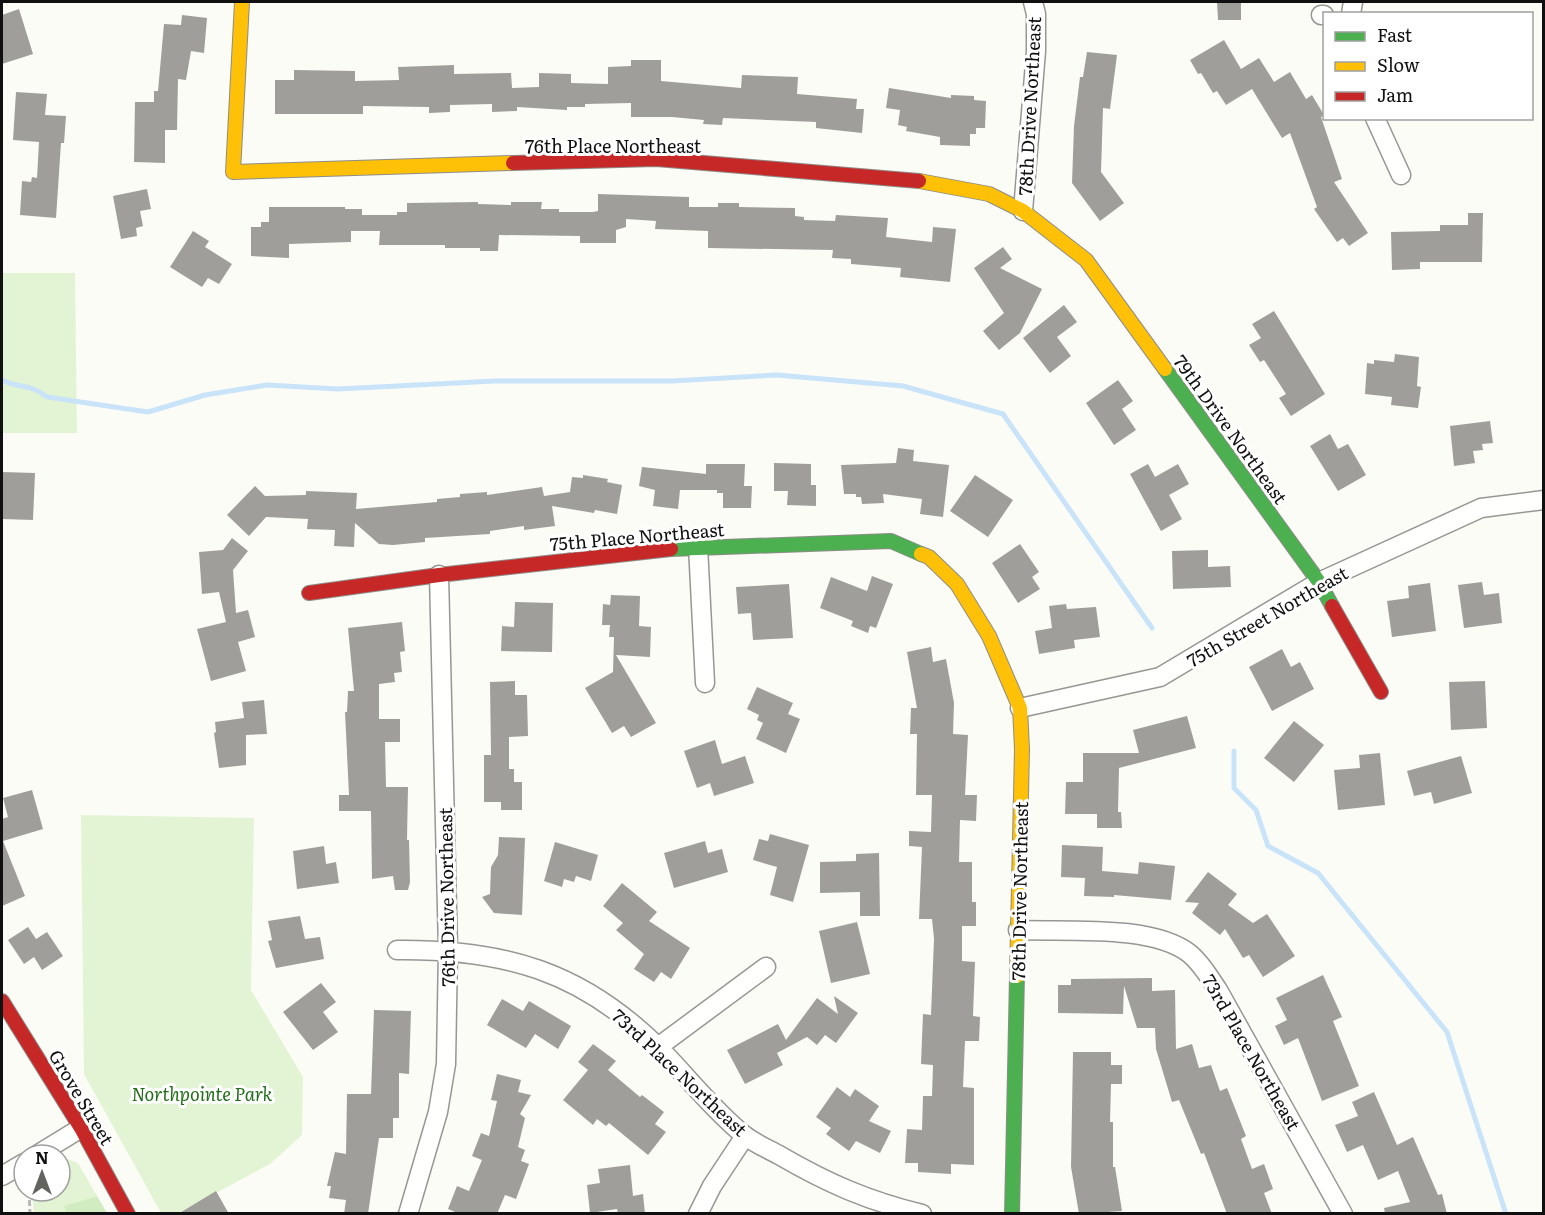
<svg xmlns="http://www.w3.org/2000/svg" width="1545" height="1215" viewBox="0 0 1545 1215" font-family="Literata,serif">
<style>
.green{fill:#e3f4d4}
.forest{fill:#d2ecc1}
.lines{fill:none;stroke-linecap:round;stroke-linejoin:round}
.stream{stroke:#c9e3f9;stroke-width:5}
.building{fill:#a09e9b}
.street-casing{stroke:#969694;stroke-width:21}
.fast-casing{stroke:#8d8d8a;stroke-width:16}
.slow-casing{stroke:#8d8d8a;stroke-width:16}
.jam-casing{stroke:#8d8d8a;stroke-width:16}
.path{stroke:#b9b9b8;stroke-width:3;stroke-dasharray:6 3;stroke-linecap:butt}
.street{stroke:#fffffe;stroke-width:18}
.fast{stroke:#4caf50;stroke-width:14}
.slow{stroke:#ffc107;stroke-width:14}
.jam{stroke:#c62828;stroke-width:14}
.labels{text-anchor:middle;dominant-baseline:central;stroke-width:6;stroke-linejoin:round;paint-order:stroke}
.street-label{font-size:18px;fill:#101010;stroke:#fff}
.park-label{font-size:18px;font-style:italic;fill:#236d1a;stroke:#fff}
</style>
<rect width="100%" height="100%" fill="#fcfcf6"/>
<!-- green -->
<path class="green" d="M2 273H75L77 433H2Z
M81 815 254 818 251 990 303 1077 302 1135 270 1164 179 1213H161L84 1074Z
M65 1158 78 1163 97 1196 65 1206 66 1213H34L32 1191H60V1162Z"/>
<!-- forest -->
<path class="forest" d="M97 1196 107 1213H66L64 1206Z"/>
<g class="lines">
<!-- stream -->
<path class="stream" d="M2 380C20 389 29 383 47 397L148 412 205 395 267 385 338 389 495 381H672L777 375 903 386 1003 414 1152 628
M1234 751V788L1256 810 1268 846 1318 873 1447 1032 1506 1214"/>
</g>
<!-- building -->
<path class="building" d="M1217 2H1241V20H1218Z
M19 9 33 54 2 64V15Z
M182 15 207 18 204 53 191 51 186 80 178 79 177 130H165V163L134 162 135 102H154V91H158L164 24 181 25Z
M1224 40 1241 69 1259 58 1274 82 1290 72 1306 99 1312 95 1324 115 1321 117 1342 179 1334 182 1368 233 1349 246 1343 238 1337 242 1314 209 1317 207 1290 133 1282 138 1252 89 1226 105 1217 91 1213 93 1201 73 1198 74 1190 60Z
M1087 52 1117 55 1110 109 1103 108 1101 172 1124 203 1100 221 1072 183 1074 126 1080 77H1083Z
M631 60H661V81L741 88 742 75 798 77 797 94 857 99 856 109H864L862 133 816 128V122L723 118 722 125 703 124 704 120 672 117H631V103L585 104V107H567V110L517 107V111L492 112V104L450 105V112L429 113V107L363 106V114H275V80H294V70L355 71V81L399 80 398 67 454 65V74L511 73 512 88 539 87V73L571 74V83L608 84V67L631 66Z
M889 88 951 98V95L974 96V100L986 101 985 128H976V134H970V146L940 145V137L906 131 907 127 898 125 900 110 886 108Z
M16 92 47 94 45 115 66 116 64 143H61L56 218 20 215 22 181 31 182 32 177 37 178 39 142 13 140Z
M147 189 151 209 140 211 143 226 136 228 137 236 121 239 113 196Z
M598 194 689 197V207H718V203H739V207L795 208V216L804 217V220L835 221 836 215 888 218 886 237 932 242 933 227 956 229 950 282 900 277 901 268 851 264V259L832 258 833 250 708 248V231L655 229 656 221 626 219V227L616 230V243H580V236L499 235 498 251H480V248H445V245H379L380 231H351V242L289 244V258L251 256V227H261V222H269V207H345V209H362V215H397V212H407V203L478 202V204L511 205V202H542L541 209H559V212H593L598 211Z
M1468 213H1483L1482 262H1420V269L1392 270 1391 232 1440 231V225H1468Z
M193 231 209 241 205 247 232 264 219 284 208 278 202 287 170 267Z
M1003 247 1012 259 1000 268 1042 289 1020 333 999 350 983 331 1004 313 974 268Z
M1064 305 1077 322 1057 337 1071 356 1050 373 1023 338Z
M1274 311 1325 394 1291 416 1279 398 1286 394 1264 360 1260 362 1249 345 1261 338 1252 324Z
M1395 354 1419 357 1417 386 1421 387 1418 408 1391 405 1392 397 1365 394 1367 363 1374 364V360L1394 362Z
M1118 380 1133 401 1122 409 1136 430 1114 445 1086 403Z
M1490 421 1493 443 1482 444 1483 450 1473 451 1475 463 1454 466 1450 426Z
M1330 434 1338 449 1348 444 1366 475 1338 491 1310 446Z
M898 448 914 450 913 461 949 465 943 517 920 514 922 499 883 494 884 503 862 504 861 497H856V494H844L841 465 896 463Z
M774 463 811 464V485H816V506L787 505 788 491H774Z
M706 464H745L744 486H752L751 508H723V493H717V490H680L678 509 653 506 655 490 639 486 642 467 706 474Z
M1148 464 1155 477 1178 464 1189 484 1169 495 1182 519 1161 531 1130 474Z
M2 472 35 473 33 520 2 519Z
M583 475 608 479 607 482 622 485 617 514 595 510 594 513 552 506 555 526 524 530V526L490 531V534L425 538V542L393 545 379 544 355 523 354 547 334 546 335 530 307 529 308 519 266 517 249 536 227 515 255 486 265 496 306 495V491L357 493 356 509 437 502V499L460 497V494L487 492V495L542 487 544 496 570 492 572 477 583 478Z
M975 475 1013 500 988 537 950 511Z
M232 538 248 551 233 570 236 613 248 610 255 637 238 642 246 671 211 681 197 629 226 622 219 592 202 594 199 552 223 550Z
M1020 544 1039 572 1032 577 1040 589 1018 603 992 563Z
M1208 550V567L1230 566 1231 587 1173 589 1172 551Z
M872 576 893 584 876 628 870 626 868 633 851 626 853 621 820 608 831 577 867 591Z
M1482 582 1484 595 1499 593 1502 623 1464 628 1458 585Z
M1430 583 1436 631 1392 637 1387 601 1409 598 1408 586Z
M789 584 793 638 753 640 751 613 738 614 736 587Z
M611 595 640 596 639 626 651 627 650 657 616 655 656 723 631 737 624 726 612 733 585 688 613 672 614 637H609L610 625H602L603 604 610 605Z
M515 602 553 603 552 652 501 651 502 626 514 627Z
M1066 604 1067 609 1096 607 1100 637 1074 640 1075 648 1039 654 1035 631 1052 628 1049 606Z
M402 622 405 651 400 652 402 672 394 673 395 682 379 684V719H400V742H385L386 787H408L407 840H409L410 882 408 890H395L393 876 372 879 371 811H339V795H349L345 712H347L348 691H354L348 628Z
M931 647 933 662 946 659 954 703 953 734 968 735 965 795H977L976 821 960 820 959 862H972V902H976V926H962V961L975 962 973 1016 980 1017 979 1041H965L963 1087 974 1088V1165L951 1164V1174L918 1172V1163H905L907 1129 922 1130 923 1096H932L933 1065 921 1064 923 1014 931 1015 934 939 932 919H919L922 847 909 846V831L931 832 932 795H916L917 734H910L911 708H917L907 652Z
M1282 649 1291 667 1300 662 1314 689 1272 711 1249 667Z
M515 681V695H527L528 736 509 737V769H514V782H522V810H501V802H484V755H491L490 682Z
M1485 681 1487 728 1451 730 1449 682Z
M757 687 793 703 788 714 800 719 786 753 756 739 763 723 757 720 759 715 747 709Z
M264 700 267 734 246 735V765L219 768 214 733 216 732 215 722 244 718 242 702Z
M1187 716 1196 748 1119 768 1118 812H1121L1122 828H1097V814H1065L1066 782H1083V753H1139L1133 730Z
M1294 721 1324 745 1294 782 1264 758Z
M715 740 722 764 745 756 754 783 714 796 710 783 697 788 684 751Z
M1380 753 1385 805 1338 810 1334 770 1360 768 1359 755Z
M1461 756 1472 793 1434 804 1431 792 1414 796 1407 771Z
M32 790 43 829 3 841 25 896 2 906V819L8 817 3 798Z
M770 834 809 845 793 902 770 895 777 867 753 860 759 839 768 841Z
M499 837 525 838 522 915 494 913 482 897 490 894 491 867 498 855Z
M705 841 708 853 722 849 728 872 674 888 664 853Z
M555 842 598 855 591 881 576 876 574 882 564 879 562 887 544 881Z
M1062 845 1103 847 1102 871 1138 874 1139 862 1175 866 1171 900 1114 895V897L1084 896 1085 878 1061 877Z
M324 846 326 864 336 862 339 883 297 889 293 851Z
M879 853 880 916H860V892L820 893V862L856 861V854Z
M1208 872 1237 894 1228 905 1253 923 1267 914 1295 956 1263 977 1249 955 1243 958 1225 929 1220 935 1192 913 1199 903 1185 902Z
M622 883 657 912 649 921 690 948 671 979 661 972 654 982 634 969 644 954 616 930 623 923 603 906Z
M300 916 305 939 320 937 324 959 276 968 268 941 272 940 268 921Z
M857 922 870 974 831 983 819 931Z
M28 927 36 939 47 932 63 956 42 970 34 957 24 964 8 940Z
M1323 975 1342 1017 1333 1021 1359 1086 1322 1101 1298 1038 1284 1045 1275 1026 1287 1020 1276 998Z
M1152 978V991L1175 990 1176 1049 1192 1044 1199 1068 1211 1065 1220 1091 1227 1088 1246 1136 1241 1139 1252 1169 1264 1164 1273 1189 1264 1193 1272 1214H1227L1204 1153 1201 1154 1179 1100 1172 1102 1156 1049 1155 1028H1137L1124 986 1123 1014 1058 1013V985H1071V979Z
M321 983 336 1002 323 1012 338 1032 313 1050 283 1012Z
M834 996 858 1013 836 1043 825 1035 817 1045 807 1037 777 1053 783 1065 745 1084 727 1050 778 1024 786 1040 817 998 838 1014Z
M502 999 523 1011 529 1001 571 1026 558 1049 535 1034 526 1048 487 1025Z
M374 1010 411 1011 409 1074 399 1073V1118H393V1138H379L368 1214H344L346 1200 329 1198 331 1186H327L335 1152 346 1154 347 1094H371Z
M593 1044 616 1061 608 1070 640 1097 642 1095 664 1112 655 1124 666 1132 648 1155 609 1123 606 1126 597 1119 593 1125 563 1100 588 1070 578 1062Z
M1073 1052H1111V1065H1122V1084H1111L1110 1122H1113V1167H1115L1122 1211 1079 1214 1071 1167Z
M497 1074 521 1080 518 1092 531 1095 520 1114 525 1118 518 1147 525 1150 521 1161 529 1164 516 1199 505 1195 497 1214H460L448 1209 457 1186 469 1191 482 1160 472 1156 481 1133 489 1136 497 1101 491 1100Z
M837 1087 850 1097 855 1089 879 1106 869 1121 891 1131 880 1153 856 1141 849 1151 826 1134 831 1128 816 1117Z
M1374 1092 1397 1145 1413 1137 1438 1195 1442 1194 1447 1214H1385L1384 1208 1410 1202 1398 1171 1378 1180 1363 1145 1347 1152 1335 1125 1358 1116 1352 1102Z
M630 1165 633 1196 643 1194 645 1214H618L617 1209 590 1213 587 1185 600 1183 598 1169Z
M216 1191 229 1214H178Z"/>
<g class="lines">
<defs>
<path id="street" d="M1351 14 1353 2
M1321 15H1324
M1375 118 1401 175
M1023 211 1036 51V14L1033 2
M698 546 705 683
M1020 708 1160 677 1319 582 1481 508 1544 500
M1018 930C1065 932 1153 924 1190 954 1202 964 1209 977 1218 990L1343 1214
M397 950C504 949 581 971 658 1047 687 1076 712 1109 744 1135 754 1143 768 1149 779 1155 827 1183 868 1201 922 1214
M658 1047 766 967
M37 1155 81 1128
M2 1176 24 1163
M408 1214 438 1112 446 1064 448 950 439 575
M698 1214 712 1186 745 1136"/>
<path id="fast" d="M1165 369 1319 582 1332 606
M671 549 891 541 921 554
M1012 1214 1017 976"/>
<path id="slow" d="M242 2 233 172 513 163
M919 181 989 194 1023 211 1086 260 1165 369
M921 554 929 557 957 584 989 636 1020 708 1022 749 1017 976"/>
<path id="jam" d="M513 163 656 159 919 181
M309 593 439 575 671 549
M1332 606 1381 692
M2 1001 81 1128 128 1214"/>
</defs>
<!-- street casing -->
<use href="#street" class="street-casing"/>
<!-- fast casing -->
<use href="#fast" class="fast-casing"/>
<!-- slow casing -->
<use href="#slow" class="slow-casing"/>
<!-- jam casing -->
<use href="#jam" class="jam-casing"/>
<!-- path -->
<path class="path" d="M29 1191 30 1214"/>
<!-- street -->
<use href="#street" class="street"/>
<!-- fast -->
<use href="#fast" class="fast"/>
<!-- slow -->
<use href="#slow" class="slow"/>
<!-- jam -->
<use href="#jam" class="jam"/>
</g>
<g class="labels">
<!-- street labels -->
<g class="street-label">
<text transform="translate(1029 106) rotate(-87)">78th Drive Northeast</text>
<text x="613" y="145">76th Place Northeast</text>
<text transform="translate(1231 429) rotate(54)">79th Drive Northeast</text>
<text transform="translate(637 536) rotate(-5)">75th Place Northeast</text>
<text transform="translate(1267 616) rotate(-30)">75th Street Northeast</text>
<text transform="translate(1019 891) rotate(-89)">78th Drive Northeast</text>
<text transform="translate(446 897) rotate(-91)">76th Drive Northeast</text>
<text transform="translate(1252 1052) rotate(60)">73rd Place Northeast</text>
<text transform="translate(680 1072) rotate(43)">73rd Place Northeast</text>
<text transform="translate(82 1097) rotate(59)">Grove Street</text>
</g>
<!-- park labels -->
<g class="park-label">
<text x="202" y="1093">Northpointe Park</text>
</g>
</g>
<!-- border -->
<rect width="1545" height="1215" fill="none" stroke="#101010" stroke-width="6"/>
<!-- legend -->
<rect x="1323" y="12" width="210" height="108" fill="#ffffff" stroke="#9f9f9f" stroke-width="1.5"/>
<rect x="1335" y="32" width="30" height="9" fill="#4caf50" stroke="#9f9f9f" stroke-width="1.5"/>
<text x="1377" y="42" font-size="18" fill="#101010">Fast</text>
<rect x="1335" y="62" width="30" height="9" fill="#ffc107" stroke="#9f9f9f" stroke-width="1.5"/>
<text x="1377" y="72" font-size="18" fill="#101010">Slow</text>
<rect x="1335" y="92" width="30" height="9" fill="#c62828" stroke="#9f9f9f" stroke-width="1.5"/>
<text x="1377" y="102" font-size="18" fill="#101010">Jam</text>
<!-- north arrow -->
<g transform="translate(42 1173)"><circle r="28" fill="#ffffff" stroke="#9f9f9f" stroke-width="1.5"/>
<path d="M0-4.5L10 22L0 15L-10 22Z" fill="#636360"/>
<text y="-9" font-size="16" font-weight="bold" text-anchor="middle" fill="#101010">N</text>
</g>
</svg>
